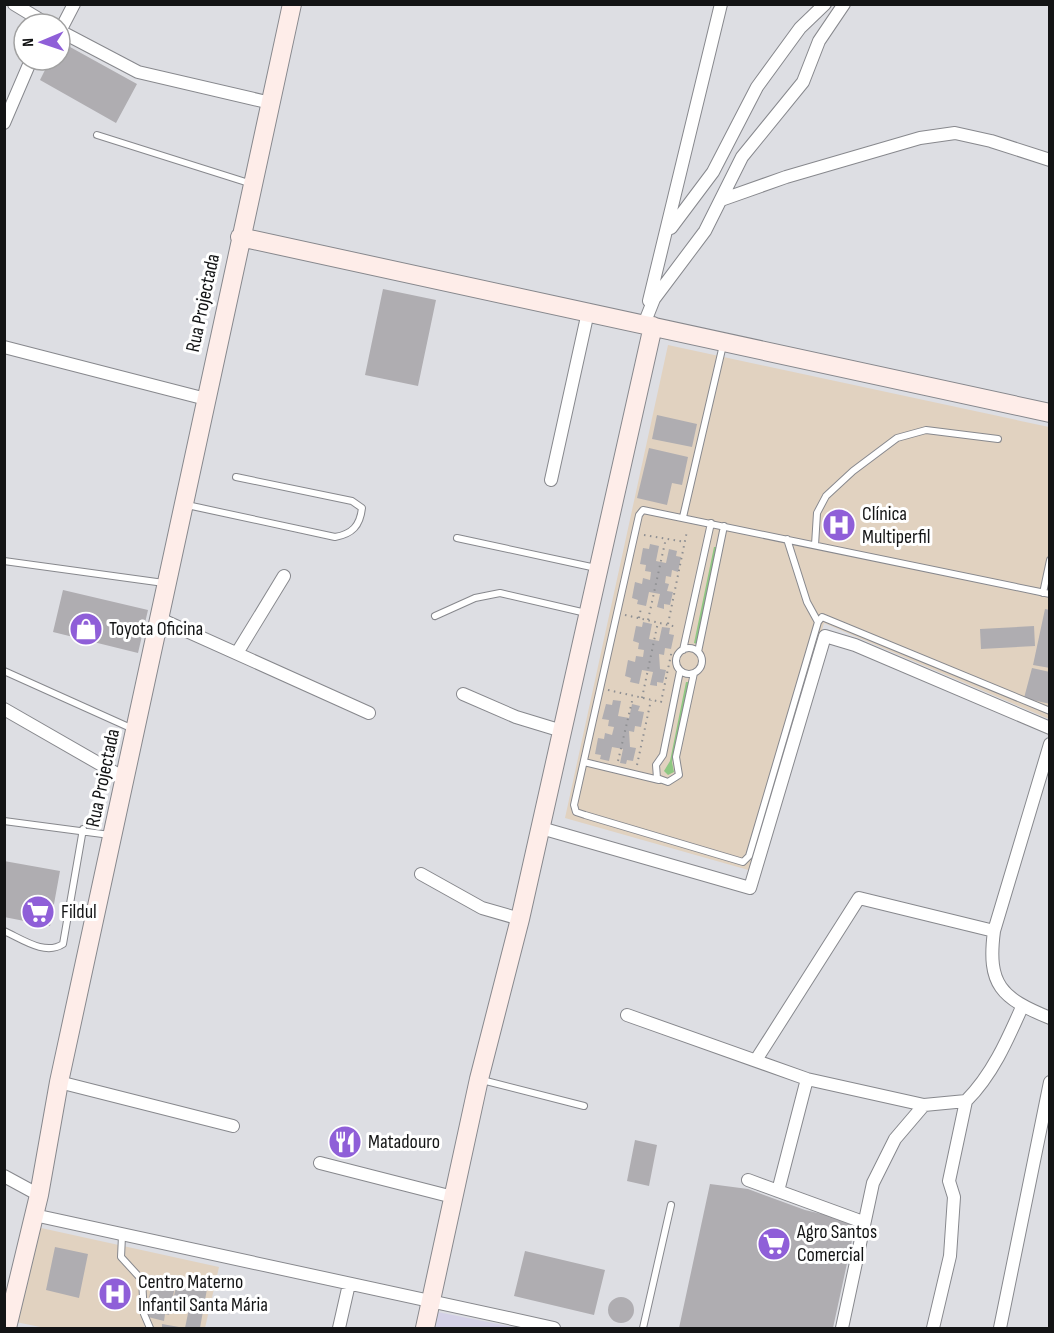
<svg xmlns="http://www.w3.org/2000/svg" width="1054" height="1333" viewBox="0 0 1054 1333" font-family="'Sofia Sans Condensed',sans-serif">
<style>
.education{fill:#d4d1e7}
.medical{fill:#e1d2c0}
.green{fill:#8ec782}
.building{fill:#afadb1}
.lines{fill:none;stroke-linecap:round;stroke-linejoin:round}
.lane-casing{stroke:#87888d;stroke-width:8}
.street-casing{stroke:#87888d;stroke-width:14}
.secondary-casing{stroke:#87888d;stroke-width:20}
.path{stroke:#8e8f92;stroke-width:2;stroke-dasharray:1.5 4.5;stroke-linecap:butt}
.lane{stroke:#fff;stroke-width:6}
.street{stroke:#fff;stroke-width:12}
.secondary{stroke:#feede9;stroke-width:18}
.labels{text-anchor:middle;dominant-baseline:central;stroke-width:6;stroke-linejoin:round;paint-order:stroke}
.street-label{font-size:20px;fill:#131415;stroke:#fff}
.poi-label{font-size:20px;fill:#131415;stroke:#fff;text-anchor:start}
</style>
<rect width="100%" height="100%" fill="#dddee3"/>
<!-- education -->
<path class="education" d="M438 1312 518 1328H435Z"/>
<!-- medical -->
<path class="medical" d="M668 345 1049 427V719L824 623 752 871 565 818Z
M32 1226 219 1267 205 1328H45L11 1321Z"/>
<!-- green -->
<path class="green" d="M714 547H717L697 644 694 643Z
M686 682H689L672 762 674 772 668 775 664 771 670 761Z"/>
<!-- building -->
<path class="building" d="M61 42 137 84 116 123 40 80 50 60H60Z
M383 289 436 300 418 386 365 375Z
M657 415 697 424 692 447 652 439Z
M649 448 688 457 682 485 672 483 667 505 637 498Z
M650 544 659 546 656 561 666 563 669 549 677 551 676 556 681 557 678 572 672 570 671 577 666 576 665 583 669 584 667 591 673 592 670 605 664 604V609L657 607 660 594 649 592 646 606 637 604 638 600 632 598 635 582 642 584 643 578 650 580 651 572 645 571 646 565 640 564 643 548 649 549Z
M63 590 148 610 138 653 53 632Z
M1045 609 1050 610V668L1033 665Z
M643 622 652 624 649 639 659 641 662 627 670 628 669 634 674 635 671 649 665 648 664 655 659 654 660 669 666 670 663 683 657 682V686L650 685 653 672 642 670 639 684 630 682 631 678 625 676 628 660 635 662 636 656 643 657 644 650 638 649 639 643 633 641 636 626 642 627Z
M1034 626 1035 646 981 649 980 629Z
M1032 668 1050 672V704L1024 698Z
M613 700 621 701 618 716 629 718 632 704 640 706 638 711 644 712 641 727 635 726 634 732 629 731 630 747 636 748 633 761 627 760 626 764 620 763 623 749 612 747 609 761 600 759 601 755 595 754 598 738 604 739 605 733 612 735 614 727 608 726 609 720 602 719 606 704 612 705Z
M4 861 60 871 50 926 4 917Z
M635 1140 657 1145 649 1186 627 1181Z
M710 1184 748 1189 805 1210 847 1220 854 1231 833 1328H679Z
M55 1247 88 1254 79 1298 46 1290Z
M525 1251 605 1270 594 1315 514 1296Z
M154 1276 176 1282 169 1315 165 1314 164 1321 148 1317 149 1311 146 1310Z
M177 1283 207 1289 200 1328H185L191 1299 174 1296Z
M608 1310a13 13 0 1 1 26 0a13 13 0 1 1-26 0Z
M162 1324 179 1327V1328H162Z"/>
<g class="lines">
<defs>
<path id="lane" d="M97 135 252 184
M187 505 335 537C352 534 360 526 362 508L352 501 236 477
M683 517 723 345
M457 538 596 568
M787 539 807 602 818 622
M815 545 817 513 826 496 853 471 897 438 926 430 998 439
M4 561 164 583
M1043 593 1050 560
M1050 594 643 510 639 515 574 805 576 812 585 815 743 862 749 856 818 622 822 617 1050 711
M435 616 475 598 500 593 586 613
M676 661a13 13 0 1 1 26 0a13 13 0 1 1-26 0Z
M683 650 711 523
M698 652 724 526
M4 671 133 729
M680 671 663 755 656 765 657 778 668 782 679 775 676 757 694 673
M584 762 659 780
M4 821 110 835
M4 931C22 939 45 956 63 944L83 829
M482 1080 584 1106
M122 1236 121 1257 142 1280 144 1314 150 1328
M643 1328 671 1205"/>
<path id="street" d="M14 4 47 24
M60 31 138 72 271 103
M60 31 74 4
M4 123 31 60
M721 200 786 177 920 138 955 133 991 141 1050 160
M671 228 713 172 757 87 800 28 825 4
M649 301 721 4
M644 324 654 299 705 231 742 157 803 82 819 41 844 4
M4 347 206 399
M551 480 588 312
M160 619 369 713
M237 653 284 576
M463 694 516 717 562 731
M4 709 126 779
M1050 744 994 931C987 985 1001 998 1050 1018
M541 828 750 888 825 636 855 645 1050 728
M421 874 482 908 520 919
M627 1015 807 1079 924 1105 966 1101C992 1075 1007 1041 1022 1007
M756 1060 859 898 994 931
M59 1082 233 1126
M320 1163 453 1197
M4 1176 39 1195
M748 1180 863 1222
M778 1191 807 1079
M34 1215 554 1328
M339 1328 349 1284
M842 1328 873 1183 895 1139 924 1105
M933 1328 950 1256 954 1197 949 1181 966 1101
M1000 1328 1050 1082"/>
<path id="secondary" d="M240 237 1050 413
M7 1328 39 1195 59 1082 292 4
M425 1328 479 1079 520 919 653 326"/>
</defs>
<!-- lane casing -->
<use href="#lane" class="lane-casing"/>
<!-- street casing -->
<use href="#street" class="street-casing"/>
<!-- secondary casing -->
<use href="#secondary" class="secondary-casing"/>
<!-- path -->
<path class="path" d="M644 535 685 542
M625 615 677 627
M639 618 641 608
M648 620 666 538
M668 624 687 531
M608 690 661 702 672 650
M642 698 658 622
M618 761 633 697
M637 765 651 700"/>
<!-- lane -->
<use href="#lane" class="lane"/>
<!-- street -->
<use href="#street" class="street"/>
<!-- secondary -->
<use href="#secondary" class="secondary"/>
</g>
<!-- icons -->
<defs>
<symbol id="hospital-disc" viewBox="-11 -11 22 22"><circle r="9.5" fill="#8f5fd8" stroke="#fff"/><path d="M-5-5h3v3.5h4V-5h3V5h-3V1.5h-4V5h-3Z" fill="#fff"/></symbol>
<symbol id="shop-disc" viewBox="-11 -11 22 22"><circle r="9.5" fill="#8f5fd8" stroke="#fff"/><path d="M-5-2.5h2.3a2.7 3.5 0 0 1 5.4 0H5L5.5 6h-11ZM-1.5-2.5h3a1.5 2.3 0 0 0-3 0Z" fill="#fff"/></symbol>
<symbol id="supermarket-disc" viewBox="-11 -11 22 22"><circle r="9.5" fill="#8f5fd8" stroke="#fff"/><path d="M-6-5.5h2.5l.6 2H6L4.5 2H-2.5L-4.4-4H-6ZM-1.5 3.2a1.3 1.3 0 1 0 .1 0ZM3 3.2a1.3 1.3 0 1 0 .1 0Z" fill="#fff"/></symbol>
<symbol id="restaurant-disc" viewBox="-11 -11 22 22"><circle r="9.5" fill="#8f5fd8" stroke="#fff"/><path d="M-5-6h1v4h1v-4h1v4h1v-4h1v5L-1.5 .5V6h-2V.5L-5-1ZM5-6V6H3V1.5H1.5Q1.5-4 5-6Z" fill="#fff"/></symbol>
</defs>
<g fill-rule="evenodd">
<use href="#hospital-disc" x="820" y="506" width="38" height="38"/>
<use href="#shop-disc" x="67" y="610" width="38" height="38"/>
<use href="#supermarket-disc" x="19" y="893" width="38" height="38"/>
<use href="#restaurant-disc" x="326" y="1123" width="38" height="38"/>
<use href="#supermarket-disc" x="755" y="1225" width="38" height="38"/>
<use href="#hospital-disc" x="96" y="1275" width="38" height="38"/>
</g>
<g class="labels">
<!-- street labels -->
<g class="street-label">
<text transform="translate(203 303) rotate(-78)">Rua Projectada</text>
<text transform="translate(103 778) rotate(-78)">Rua Projectada</text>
</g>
<!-- poi labels -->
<g class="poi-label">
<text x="862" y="514">Clínica<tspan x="862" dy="23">Multiperfil</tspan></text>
<text x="109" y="629">Toyota Oficina</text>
<text x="61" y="912">Fildul</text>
<text x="368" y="1142">Matadouro</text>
<text x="797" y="1232">Agro Santos<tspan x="797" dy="23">Comercial</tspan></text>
<text x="138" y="1282">Centro Materno<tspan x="138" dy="23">Infantil Santa Mária</tspan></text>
</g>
</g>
<!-- border -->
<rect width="1054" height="1333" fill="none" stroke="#131415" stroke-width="12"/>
<!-- north arrow -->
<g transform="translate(42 42) rotate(268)"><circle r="28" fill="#ffffff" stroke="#a1a1a1" stroke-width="1.5"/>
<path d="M0-4.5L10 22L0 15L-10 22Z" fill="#8f5fd8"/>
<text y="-9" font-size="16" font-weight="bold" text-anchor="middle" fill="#131415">N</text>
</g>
</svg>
